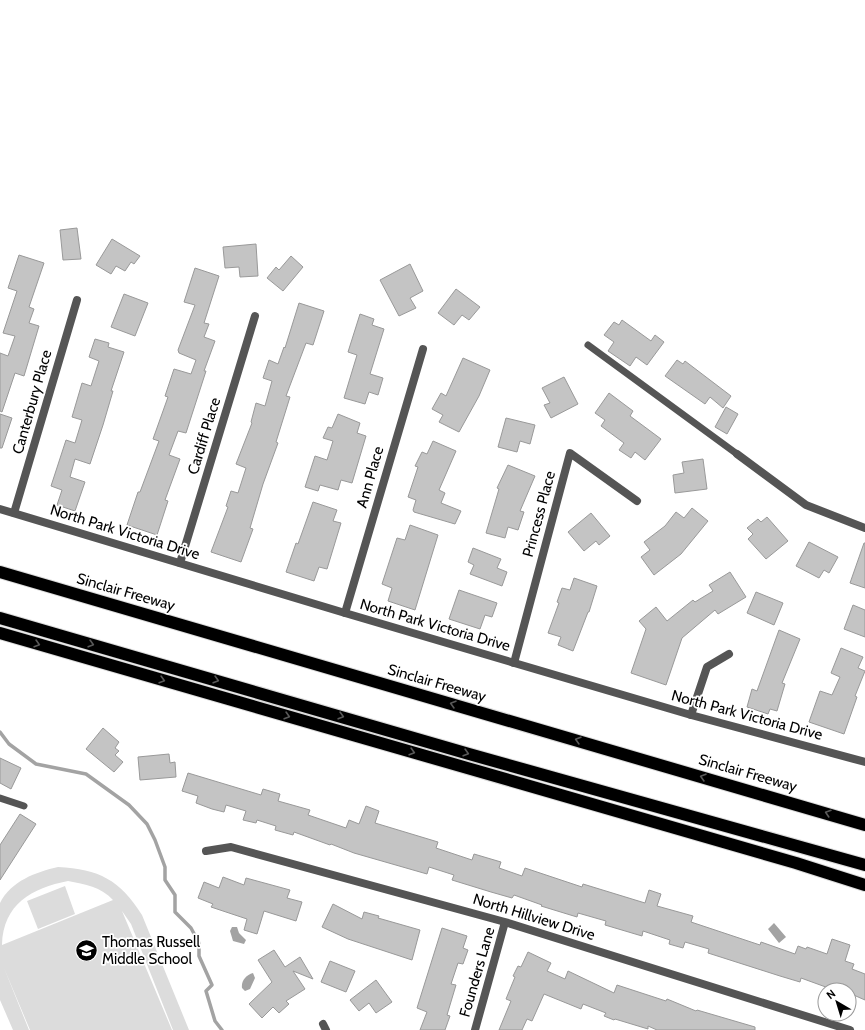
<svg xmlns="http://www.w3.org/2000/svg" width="865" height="1030" viewBox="0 0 865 1030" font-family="Cabin,sans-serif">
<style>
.green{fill:#dcdcdc;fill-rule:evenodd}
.water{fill:#a3a3a3}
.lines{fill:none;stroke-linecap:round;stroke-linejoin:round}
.stream{stroke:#a3a3a3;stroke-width:3.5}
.building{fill:#c4c4c4;stroke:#999}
.motorway-casing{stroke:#dbdbdb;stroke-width:14}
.service{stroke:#555;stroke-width:7}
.minor{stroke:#555;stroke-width:8}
.tertiary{stroke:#555;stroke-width:8}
.motorway{stroke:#000;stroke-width:12}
.oneway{stroke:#595959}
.labels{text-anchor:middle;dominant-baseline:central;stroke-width:3.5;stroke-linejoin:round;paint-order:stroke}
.street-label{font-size:15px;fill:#000;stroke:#fff}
.poi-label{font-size:15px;fill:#000;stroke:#fff;text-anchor:start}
</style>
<rect width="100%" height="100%" fill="#fff"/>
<!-- green -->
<path class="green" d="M58 867C99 869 120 880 142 915L189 1030H173L131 924 122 911 172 1030H30L4 968 29 1030H13L0 1000V903C11 881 36 872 58 867ZM68 881C85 884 101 887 113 900L2 945C3 904 32 888 68 881Z
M65 886 75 914 38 929 27 901Z"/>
<!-- water -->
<path class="water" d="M774 923 786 937 779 943 768 929Z
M232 927H237L239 933 246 940 244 944 233 941 230 931Z
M253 973 255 978 250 989 245 991 242 988C241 981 246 975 253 973Z"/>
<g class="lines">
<!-- stream -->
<path class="stream" d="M0 732 9 744 36 764 86 774 129 805 147 824 155 840 165 867V880L175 895V912L191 928 199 943V956L212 985 206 991 215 1021 222 1030"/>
</g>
<!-- building -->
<path class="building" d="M77 228 81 259 63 260 60 230Z
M112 239 140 256 134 264 131 262 125 271 116 266 111 274 96 265Z
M256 244 258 276 240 277 239 267 225 268 223 247Z
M19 255 44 263 29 307 34 309 29 323 39 326 24 376 15 373 2 412 0 411V353L8 356 15 336 3 333 17 291 8 288Z
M291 256 303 267 283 291 267 278 276 267 279 270Z
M410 264 423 291 410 298 416 308 399 316 380 280Z
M195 268 219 276 204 323 209 324 204 337 215 341 204 371H206L186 433 178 431 169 455 180 459 165 500 168 501 157 535 127 525 138 492H140L159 441 153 439 168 397 165 396 174 369 191 374 196 360 179 353 178 350 195 305 184 302Z
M456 289 480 307 469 320 462 315 454 325 438 313Z
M124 294 148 303 135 336 111 327Z
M299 303 324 311 313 345 306 343 286 396 290 397 276 442 278 443 263 484 250 528 253 529 241 562 211 552 228 507 226 506 231 491 238 493 246 468 236 464 252 423 251 422 256 403 265 406 272 381 263 378 269 360 278 364 284 347 285 348Z
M360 314 374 319 372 325 384 329 370 374 383 378 378 395 369 392 365 404 344 398 357 355 348 352Z
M622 320 651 341 655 335 664 342 647 365 636 357 630 366 608 351 614 342 604 335 614 322 619 325Z
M95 339 109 343 108 347 124 352 111 391H113L103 425 90 464 75 459 70 477 85 482 75 511 57 505 62 490 51 486 66 440 75 443 82 420 72 417 82 383 91 386 99 361 89 357Z
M463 358 490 370 479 396 459 432 439 422 443 415 432 409 441 393 446 396Z
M677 360 683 364 685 361 731 396 723 408 710 397 705 404 665 376Z
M564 377 578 404 551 418 544 405 550 403 542 388Z
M609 393 633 411 630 416 661 439 645 460 635 452 631 458 619 450 624 443 601 426 605 420 595 413Z
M726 407 738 414 727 434 715 427Z
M0 414 12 418 2 448H0Z
M338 414 360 423 357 433 366 436 352 483 341 480 338 490 320 485 318 491 305 487 315 456 327 460 333 441 323 438 328 427 332 428Z
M506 418 535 425 530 444 520 441 517 452 498 447Z
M433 441 456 451 439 490 445 493 441 503 461 511 455 524 414 512 413 510 416 500 408 497 418 467 415 466 422 452 427 454Z
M703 459 707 489 675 493 673 475 684 473 682 462Z
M508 465 535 476 520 511 524 512 518 530 508 527 505 538 486 533 499 489 497 488Z
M313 502 337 510 333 521 341 523 327 569 319 567 314 581 286 572 296 543 298 544Z
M692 508 708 521 681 554 654 575 641 557 650 550 644 542 665 526 676 512 684 518Z
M591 513 610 536 599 545 596 541 584 551 568 532Z
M767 517 788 541 766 559 748 539 753 534 747 528 758 519 761 522Z
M410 525 438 535 415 610 388 601 392 588 382 584 397 538 405 540Z
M809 542 838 557 829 573 824 570 819 578 796 566Z
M864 543H865V588L850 583Z
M473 548 501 559 497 568 507 572 502 586 470 574 474 565 468 562Z
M730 572 746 597 718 614 715 610 682 638 666 685 631 673 646 629 639 621 656 607 667 621 693 600 695 602 713 591 709 585Z
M574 578 597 586 589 612H588L573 651 558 645 561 637 548 633 559 603 557 602 562 588 570 590Z
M459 590 497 603 492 617 485 615 480 629 449 619Z
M756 592 783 603 774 625 747 613Z
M853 605 865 610V637L844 629Z
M779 630 800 639 782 683 785 684 777 711 770 709 768 714 747 707 752 689 757 691Z
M841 648 863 657 858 668 865 671 855 696 857 697 844 734 809 722 820 691 832 695 840 677 831 673Z
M103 728 119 742 115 748 119 751 115 755 123 762 114 772 86 749Z
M169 754 170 763 175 762 176 777 140 780 138 757Z
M0 758 21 768 11 789 0 783Z
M188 773 261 795 263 789 280 794 278 801 310 810 308 815 346 828 349 820 359 824 366 806 379 811 375 823 438 842 436 848 472 860 474 854 501 862 499 868 522 876 525 868 582 887 583 884 645 903 649 890 661 894 657 906 693 916 691 922 760 945 761 942 795 954 798 946 806 949 807 947 827 954 832 939 850 945 845 961 854 964 852 969 865 974V1000L849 993V990H834L801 978 800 982 780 976 708 953 709 949 685 942 683 948 669 944 670 940 643 931 642 936 605 925 606 921 578 913 577 917 541 906 542 905 514 895 512 898 491 892 452 880 454 875 429 867 427 874 354 853 331 844 330 845 294 832 293 835 275 830 276 826 257 820 256 823 243 820 246 811 226 805 224 812 212 809 196 803 198 796 182 791Z
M20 814 36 824 0 880V845Z
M223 877 244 885 246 878 290 890 287 898 302 902 296 921 264 911 257 934 244 930 247 919 211 907 213 904 198 898 204 882 219 888Z
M333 904 362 919 364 912 379 916 378 918 420 930 412 960 348 939 322 927Z
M442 928 467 936 463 948 468 950 463 964 458 963 451 984 456 985 447 1015 450 1016 445 1030H420L427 1012 417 1008Z
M274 950 285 967 300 957 313 979 293 971 305 989 286 1001 289 1004 279 1013 273 1007 262 1018 249 1004 272 982 258 960Z
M528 952 551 963 547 971 565 979 568 971 614 993 617 985 666 1001 667 999 696 1011 697 1010 755 1027V1030H657L648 1026V1029L615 1019 614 1020 604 1016 606 1013 583 1004 581 1009 544 994 532 1021 527 1019 522 1030H499L511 1001 506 999 515 977 513 976 518 966 521 967Z
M330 961 355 971 346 992 321 982Z
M376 980 392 1002 376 1013 369 1003 359 1011 350 1000Z"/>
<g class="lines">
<defs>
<path id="motorway" d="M0 572 865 825
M0 618 469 754 865 865
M0 633 796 863 865 885"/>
</defs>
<!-- motorway casing -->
<use href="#motorway" class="motorway-casing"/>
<!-- service -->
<path class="service" d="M588 345 737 454
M0 798 24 806"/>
<!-- minor -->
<path class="minor" d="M737 454 806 505 865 528
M14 513 77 300
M180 563 255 316
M345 613 423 349
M514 663 570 453 637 501
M691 715 707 667 729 654
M206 851 231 847 505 922 850 1030
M323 1024 326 1030
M475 1030 505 922"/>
<!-- tertiary -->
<path class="tertiary" d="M0 509 345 613 691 715 865 762"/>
<!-- motorway -->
<use href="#motorway" class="motorway"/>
</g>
<!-- one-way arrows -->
<defs><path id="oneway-chevron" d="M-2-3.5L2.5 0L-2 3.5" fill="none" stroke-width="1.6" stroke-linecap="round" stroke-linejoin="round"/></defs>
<g class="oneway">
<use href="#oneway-chevron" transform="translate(37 644) rotate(16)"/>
<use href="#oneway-chevron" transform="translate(91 644) rotate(16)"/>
<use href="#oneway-chevron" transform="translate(162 680) rotate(16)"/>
<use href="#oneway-chevron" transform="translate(216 680) rotate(16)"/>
<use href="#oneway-chevron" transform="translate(453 704) rotate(-164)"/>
<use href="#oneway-chevron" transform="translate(287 716) rotate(16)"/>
<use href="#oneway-chevron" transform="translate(341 716) rotate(16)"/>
<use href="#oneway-chevron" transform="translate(578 740) rotate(-164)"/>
<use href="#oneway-chevron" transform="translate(412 752) rotate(16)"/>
<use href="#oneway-chevron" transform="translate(466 753) rotate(16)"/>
<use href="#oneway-chevron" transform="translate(703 777) rotate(-164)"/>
<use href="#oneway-chevron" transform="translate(828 813) rotate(-162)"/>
</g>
<!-- icons -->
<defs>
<symbol id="school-disc" viewBox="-11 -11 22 22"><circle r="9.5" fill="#000" stroke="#fff"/><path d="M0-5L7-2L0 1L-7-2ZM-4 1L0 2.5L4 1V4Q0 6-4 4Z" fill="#fff"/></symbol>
</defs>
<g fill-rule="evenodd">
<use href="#school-disc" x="74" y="938" width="25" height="25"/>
</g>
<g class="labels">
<!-- street labels -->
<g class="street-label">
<text transform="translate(32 402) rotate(-74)">Canterbury Place</text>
<text transform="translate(204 436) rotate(-73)">Cardiff Place</text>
<text transform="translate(370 477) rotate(-74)">Ann Place</text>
<text transform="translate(539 514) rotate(-75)">Princess Place</text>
<text transform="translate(125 532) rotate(17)">North Park Victoria Drive</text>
<text transform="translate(126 592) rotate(16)">Sinclair Freeway</text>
<text transform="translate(435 625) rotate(16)">North Park Victoria Drive</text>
<text transform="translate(437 683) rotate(16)">Sinclair Freeway</text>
<text transform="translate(747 715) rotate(15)">North Park Victoria Drive</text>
<text transform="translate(748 773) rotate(16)">Sinclair Freeway</text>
<text transform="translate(534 917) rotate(17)">North Hillview Drive</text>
<text transform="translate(477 972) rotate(-74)">Founders Lane</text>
</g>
<!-- poi labels -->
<g class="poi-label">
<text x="102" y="942">Thomas Russell<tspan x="102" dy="17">Middle School</tspan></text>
</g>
</g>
<!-- north arrow -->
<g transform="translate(837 1002) rotate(322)"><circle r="19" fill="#ffffff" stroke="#999999"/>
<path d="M0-3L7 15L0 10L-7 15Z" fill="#000000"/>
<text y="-6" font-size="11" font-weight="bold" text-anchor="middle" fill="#000000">N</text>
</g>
</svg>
